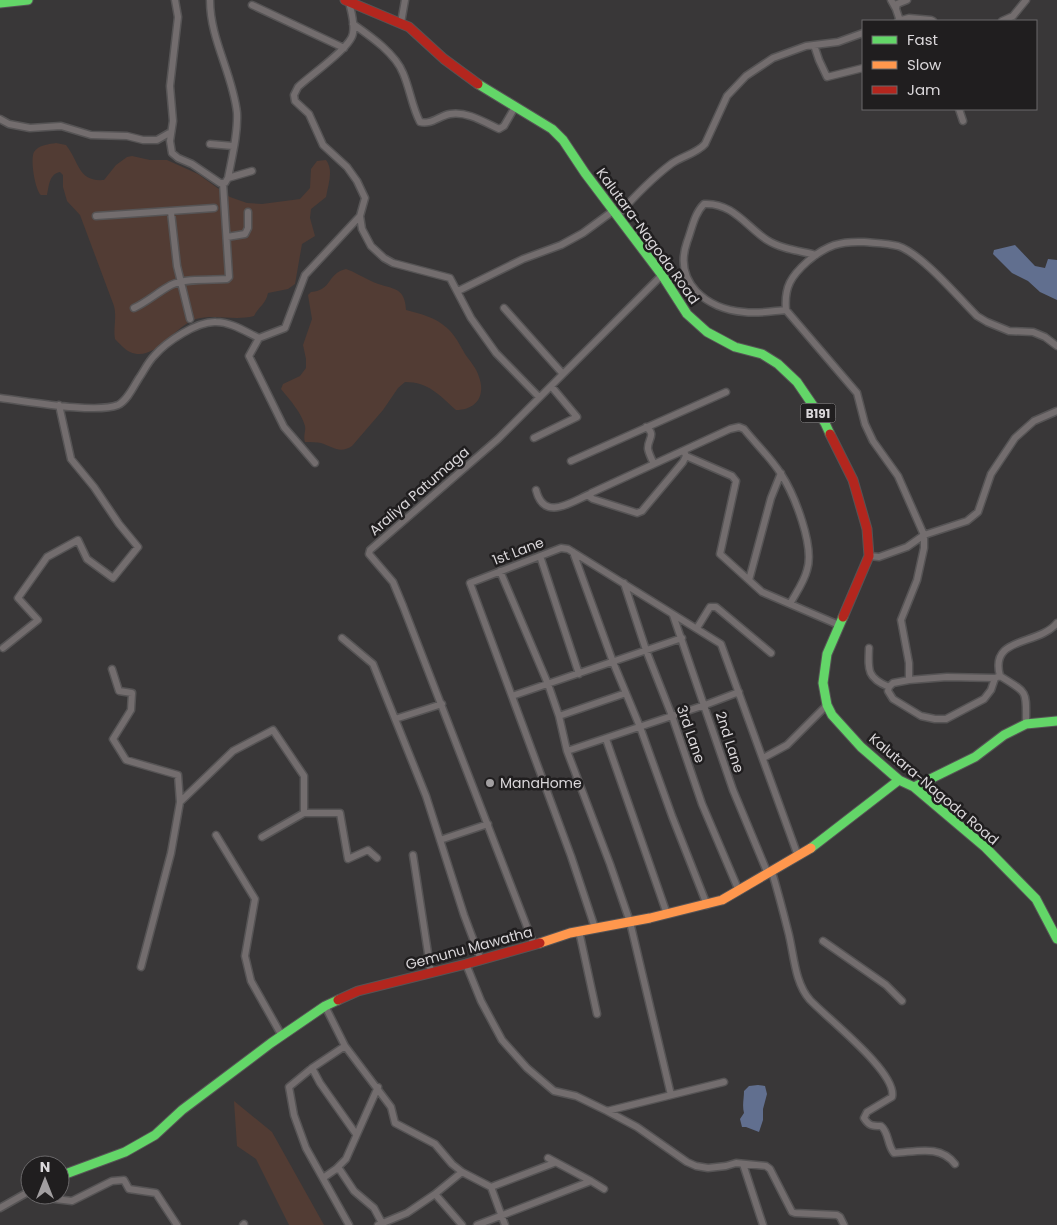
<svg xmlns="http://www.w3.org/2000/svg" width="1057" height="1225" viewBox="0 0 1057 1225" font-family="Poppins,sans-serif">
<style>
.green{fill:#523c34}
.water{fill:#616f8f}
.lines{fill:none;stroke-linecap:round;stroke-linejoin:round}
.street-casing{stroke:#565455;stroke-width:9}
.fast-casing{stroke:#565455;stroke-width:11}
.slow-casing{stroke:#565455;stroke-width:11}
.jam-casing{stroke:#565455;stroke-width:11}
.street{stroke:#736d6e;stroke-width:6}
.fast{stroke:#63d668;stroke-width:9}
.slow{stroke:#ff974d;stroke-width:9}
.jam{stroke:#b3261e;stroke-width:9}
.poi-dot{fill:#a29fa1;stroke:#201e1f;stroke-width:2}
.labels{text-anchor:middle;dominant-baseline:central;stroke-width:5;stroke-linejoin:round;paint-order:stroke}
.shield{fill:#201e1f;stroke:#a2a0a2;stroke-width:1}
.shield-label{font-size:12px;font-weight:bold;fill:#dad7da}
.street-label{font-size:14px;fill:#dad7da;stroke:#201e1f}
.poi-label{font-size:14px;fill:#dad7da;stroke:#201e1f;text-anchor:start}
</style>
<rect width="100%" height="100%" fill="#393738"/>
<!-- green -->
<path class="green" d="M56 143 66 145C80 163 78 182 104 180L116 165 127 157 132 156 150 160H167L198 174 230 197 247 203 262 204 300 199 310 188 311 169 317 161 326 160C334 170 328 185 326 197L311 209 310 218 315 236 302 244 295 284 288 289 268 293C266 304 259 306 254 316 235 321 215 314 196 319 174 326 155 363 130 352 125 350 119 343 115 339 113 328 117 318 114 306L80 215 67 201 63 187V175L60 172C49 174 49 186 47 195H41C35 190 30 159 34 152 38 145 50 144 56 143Z
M346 269C355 272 362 277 371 281 389 290 405 284 406 310 421 314 435 317 447 328 455 335 460 345 465 354 470 361 477 369 479 377 486 396 476 410 456 410 439 395 429 382 405 382L398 388 383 410 352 446C340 454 333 447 321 443 317 442 311 442 305 442 303 436 306 431 305 426 301 412 290 400 281 389L283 384 300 376 306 368V359L303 345 312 319 308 295 311 292C333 290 326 274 346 269Z
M234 1101 272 1132 324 1225H289L256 1159 237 1146Z"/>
<!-- water -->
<path class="water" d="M1015 245 1035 266 1045 268 1048 259 1057 260V300L1040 292 1028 281 1012 273 993 254 994 250Z
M758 1085 765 1086 767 1094 763 1109V1120L759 1132 746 1127H742L740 1119 744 1113C742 1105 744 1099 744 1091L749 1086Z"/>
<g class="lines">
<defs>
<path id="street" d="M175 0 178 17 170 86 173 121 170 141 172 153 178 158 192 164 220 183H225L228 178 252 171
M210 0C210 40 233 74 237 113 238 134 232 157 228 178
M891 0 896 9
M349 2C351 11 355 23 353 33 352 47 309 76 298 87L294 95 295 101 309 114 323 145 347 167 357 181 365 198 360 216 362 229 371 246 384 258 393 263 450 278 471 318 496 353 539 397
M252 5 344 48
M898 21 909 18 931 20 933 21
M900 21 896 9 897 4 907 0
M1002 21 1013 16 1026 0
M401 23 405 0
M353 24C370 36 395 53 403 73 410 89 412 107 420 122 431 125 439 116 450 114 467 111 484 122 499 129L504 126 515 107
M814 45 819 60 827 77 863 68
M959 109 963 121
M0 119 9 124 30 128 61 126 91 135 127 136 143 140H157L171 132
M210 144 233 146
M171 212 177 266 190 319
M96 216 214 208
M617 216C633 198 651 179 671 164 682 156 696 154 705 144L727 96 746 76 773 58 806 46 838 42 863 33
M227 237 245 234 248 228V212
M458 291 523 259 561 245 583 233 613 211
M134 308C147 302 158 292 171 285 185 278 212 280 227 279L229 277 223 183
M504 308 563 374
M786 310C773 311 758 314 744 312 707 309 673 283 687 242 692 229 694 214 704 204 732 202 747 227 767 240 781 249 800 251 816 255
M259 338 249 356 284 427 315 463
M0 398C26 401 96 414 118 405 127 401 134 386 139 378 144 371 148 362 154 356 166 342 197 321 216 322 231 322 246 332 259 338L285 328 305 275 360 216
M646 427C657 435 647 439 648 449 649 454 652 460 654 464
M534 438 577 417 551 386
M684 451 686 456 683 462 642 511 637 513 593 499 590 497 591 493 730 429 739 427 744 429C756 444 771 458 781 474 794 494 815 546 807 570 804 582 796 593 790 604L839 625
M686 456 732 476 736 481 720 554 762 592 790 604
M571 461 726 392
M536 490C544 522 571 502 590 494
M573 552 613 662 640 727 672 816 707 905
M540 556 579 674
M869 556 879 557 907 547 924 535 967 521 978 512 991 474 1015 438 1034 421 1057 411
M500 571 548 684 559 716 567 751 610 864 630 922 671 1095
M749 580 771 498 781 473
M624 583 646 650 672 716 702 804 739 891
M673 615 733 790 768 874
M697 628 710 607H716L771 653
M342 638 373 664 426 796 464 915 481 960
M3 648 38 620 18 598 47 557 78 540 87 559 113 578 138 547 119 524 94 487 71 459 59 405
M869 648C868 670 867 678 889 687
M112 669 119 691 132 693 131 710 113 739 126 760 178 775 180 802
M995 678 947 677 909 680 893 683 889 687 888 691 893 699 921 716 935 719H946L984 699 991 690 995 678 1000 676
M909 680V663L901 620 917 580 924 548V535L898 476 873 441 865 424 857 393 786 310C784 287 791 276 808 261 827 245 840 241 864 242 875 243 887 243 898 246 921 253 959 298 977 316L987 322 1009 331 1033 332 1045 337 1057 346
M512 696 682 638
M559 716 626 693
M395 719 442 704
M1026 724C1026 690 1029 694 1000 676 989 636 1038 646 1057 623
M606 739 667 914
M567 751 705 705 739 692
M763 758 787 745 827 705
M304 813H340L348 859 368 850 377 858
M216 835 255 899 245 956 251 981 282 1036
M440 840 488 824
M413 855 431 973
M772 872C778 892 783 911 788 931 794 953 794 982 810 1000 828 1019 898 1073 892 1097L867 1112 864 1118C869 1126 872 1126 881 1126 889 1132 887 1145 894 1153 916 1152 940 1144 955 1164
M595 928 571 856 470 583 561 548 568 549 721 644 798 856
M579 931 597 1014
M823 941 886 985 902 1001
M534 945 403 606 393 582 369 554 370 550 498 439 662 275
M466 964 481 1001 502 1040 527 1068 554 1091 576 1096 607 1111 637 1127 687 1162 696 1166 708 1168 726 1166 736 1163 766 1166 770 1169 792 1212 795 1213 837 1215 840 1217 844 1225
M141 967 171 853 180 802 233 751 273 730 304 776V813L262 837
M325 1006 345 1046 312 1068 289 1087 294 1115 306 1148 349 1225
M345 1046 391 1107 395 1123 435 1144 452 1164 462 1172 491 1187 554 1163
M312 1068 320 1083 356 1134
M607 1111 724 1082
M548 1158 591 1181
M743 1164 763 1225
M336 1169 346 1159 378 1087
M462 1172 435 1194 462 1225
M323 1178 336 1169 340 1170 354 1191 374 1208 382 1223
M491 1187 505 1225
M51 1195 55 1199 72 1201 112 1181 124 1180 129 1189 156 1193 177 1225
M0 1208 30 1191
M243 1225 244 1224
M378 1225 407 1213 435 1194
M477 1225 591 1181 604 1189"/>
<path id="fast" d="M0 3 28 0
M478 84 552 129 563 140 585 173 662 275 687 314 707 332 735 347 762 354 778 364 797 382 825 423 830 434
M843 617 827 654 823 683 827 705 832 715 861 747 899 780 914 787 985 847 1036 899 1057 939
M914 787 975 757 1004 735 1026 724 1057 721
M811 848 899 780
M60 1176 125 1152 155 1135 182 1110 271 1043 325 1006 338 1000"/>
<path id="slow" d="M540 943 570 933 650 918 722 900 811 848"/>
<path id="jam" d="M345 0 409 27 444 59 478 84
M830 434 853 480 867 529 869 556 843 617
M338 1000 358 991 466 964 540 943"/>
</defs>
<!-- street casing -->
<use href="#street" class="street-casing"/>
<!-- fast casing -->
<use href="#fast" class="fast-casing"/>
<!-- slow casing -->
<use href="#slow" class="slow-casing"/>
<!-- jam casing -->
<use href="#jam" class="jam-casing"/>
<!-- street -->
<use href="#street" class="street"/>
<!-- fast -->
<use href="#fast" class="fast"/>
<!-- slow -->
<use href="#slow" class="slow"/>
<!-- jam -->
<use href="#jam" class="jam"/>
</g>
<!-- markers -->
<circle class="poi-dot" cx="490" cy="783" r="5"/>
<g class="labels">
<!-- shield labels -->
<rect class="shield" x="800.5" y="403.5" width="35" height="19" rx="4"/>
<g class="shield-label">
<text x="818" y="413">B191</text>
</g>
<!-- street labels -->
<g class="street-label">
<text transform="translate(648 236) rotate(54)">Kalutara-Nagoda Road</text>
<text transform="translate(419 491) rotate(-41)">Araliya Patumaga</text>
<text transform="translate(518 551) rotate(-21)">1st Lane</text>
<text transform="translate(691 734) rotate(71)">3rd Lane</text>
<text transform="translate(730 742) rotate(72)">2nd Lane</text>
<text transform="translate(934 789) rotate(40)">Kalutara-Nagoda Road</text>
<text transform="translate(469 948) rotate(-15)">Gemunu Mawatha</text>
</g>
<!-- poi labels -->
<g class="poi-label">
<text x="500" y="783">ManaHome</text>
</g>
</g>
<!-- legend -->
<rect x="862" y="20" width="175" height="90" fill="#201e1f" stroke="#6a686a"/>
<rect x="872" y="36" width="25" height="8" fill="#63d668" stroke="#6a686a"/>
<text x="907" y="45" font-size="15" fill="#dad7da">Fast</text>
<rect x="872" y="61" width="25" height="8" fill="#ff974d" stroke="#6a686a"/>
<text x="907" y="70" font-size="15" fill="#dad7da">Slow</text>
<rect x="872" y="86" width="25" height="8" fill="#b3261e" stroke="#6a686a"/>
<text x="907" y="95" font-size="15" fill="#dad7da">Jam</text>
<!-- north arrow -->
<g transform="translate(45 1180)"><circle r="24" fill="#201e1f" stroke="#6a686a"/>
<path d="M0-4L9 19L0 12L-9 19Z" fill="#a29fa1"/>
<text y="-8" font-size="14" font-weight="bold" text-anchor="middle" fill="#dad7da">N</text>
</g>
</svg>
